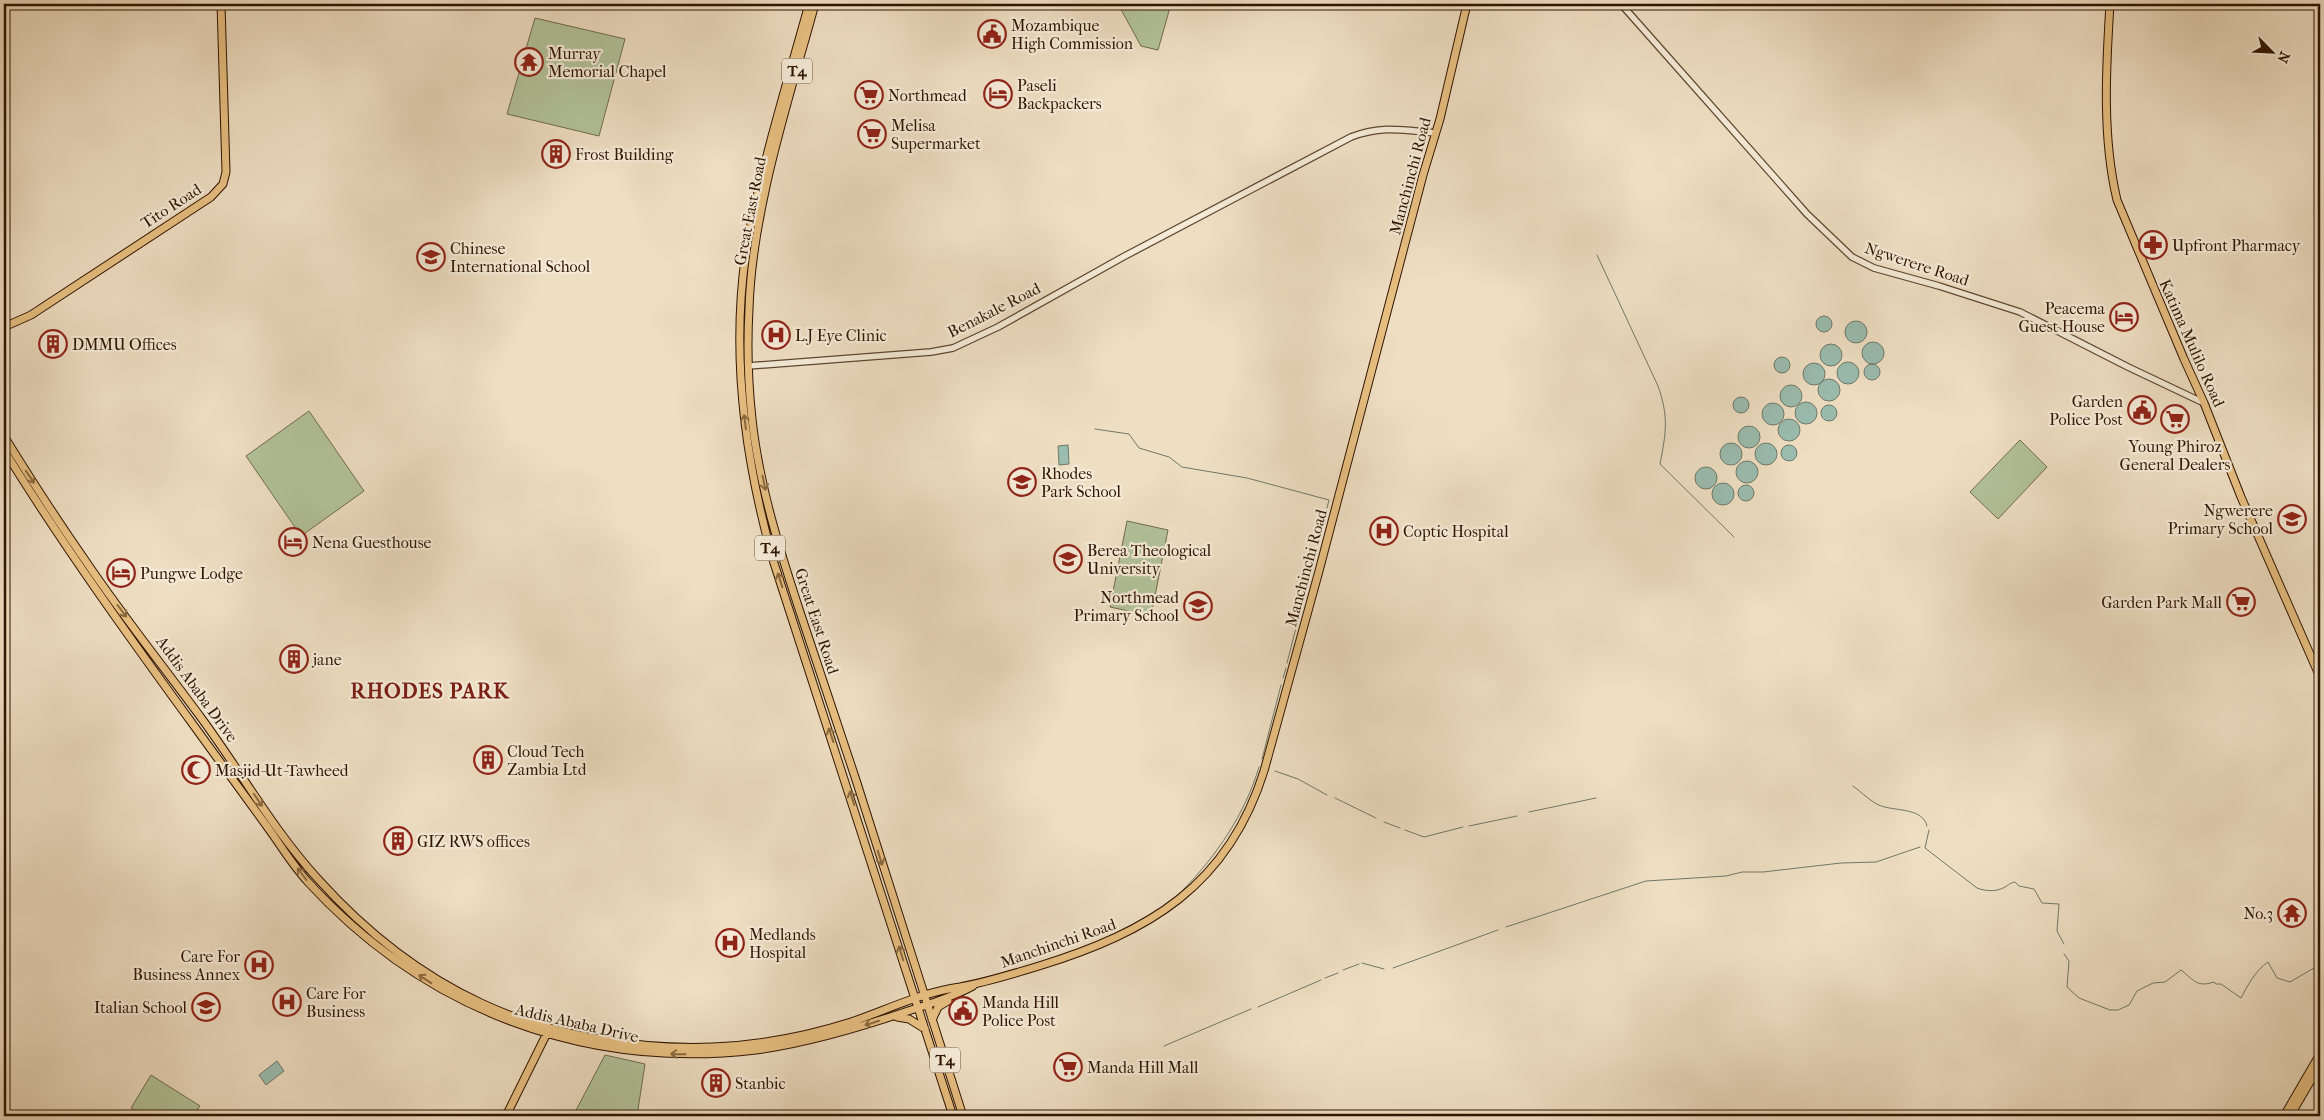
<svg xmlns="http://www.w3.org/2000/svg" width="2324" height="1120" viewBox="0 0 2324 1120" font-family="'IM FELL French Canon',serif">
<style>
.green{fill:#b2c299;stroke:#706b4c}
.water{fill:#9abcaf;stroke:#6f7969}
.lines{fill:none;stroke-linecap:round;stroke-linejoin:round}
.stream{stroke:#6f7969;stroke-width:1}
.minor-casing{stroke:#5f4630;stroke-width:8}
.major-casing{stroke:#2f1400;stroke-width:9}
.minor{stroke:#f4ead7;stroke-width:5.5}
.major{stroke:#e7bf81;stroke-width:7}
.oneway{stroke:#8b6a40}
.labels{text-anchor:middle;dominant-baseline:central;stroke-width:4.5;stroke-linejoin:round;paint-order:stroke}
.shield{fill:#f4ead7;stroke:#6a5440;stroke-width:1}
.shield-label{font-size:15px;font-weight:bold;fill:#2f1400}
.poi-label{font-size:16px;fill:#2f1400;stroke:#f4ead7;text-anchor:start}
.street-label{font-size:16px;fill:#2f1400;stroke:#f4ead7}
.district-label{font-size:21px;font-weight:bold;letter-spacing:1px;fill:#7a1f14;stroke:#f4ead7}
</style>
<rect width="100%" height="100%" fill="#eedec2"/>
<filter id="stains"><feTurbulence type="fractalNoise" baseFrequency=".004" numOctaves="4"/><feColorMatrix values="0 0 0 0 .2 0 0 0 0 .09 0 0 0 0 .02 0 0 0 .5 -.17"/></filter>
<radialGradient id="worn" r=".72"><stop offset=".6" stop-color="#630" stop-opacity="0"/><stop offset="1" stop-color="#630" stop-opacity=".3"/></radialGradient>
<!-- green -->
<path class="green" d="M1118 4H1171L1158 50 1141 46Z
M535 18 625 39 599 136 507 114Z
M309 411 364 491 301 536 246 456Z
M2020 440 2047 467 1998 519 1970 492Z
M1127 521 1168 530 1151 616 1110 607Z
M605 1055 645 1064 637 1116H573Z
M151 1075 200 1106 193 1116H145L131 1108Z"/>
<!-- water -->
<path class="water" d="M1816 324a8 8 0 1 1 16 0a8 8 0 1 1-16 0Z
M1845 332a11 11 0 1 1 22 0a11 11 0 1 1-22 0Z
M1862 353a11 11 0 1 1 22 0a11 11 0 1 1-22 0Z
M1820 355a11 11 0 1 1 22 0a11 11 0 1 1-22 0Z
M1774 365a8 8 0 1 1 16 0a8 8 0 1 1-16 0Z
M1837 373a11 11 0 1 1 22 0a11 11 0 1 1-22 0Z
M1803 374a11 11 0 1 1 22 0a11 11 0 1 1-22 0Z
M1864 372a8 8 0 1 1 16 0a8 8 0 1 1-16 0Z
M1818 390a11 11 0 1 1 22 0a11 11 0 1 1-22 0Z
M1780 396a11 11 0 1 1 22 0a11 11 0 1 1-22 0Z
M1733 405a8 8 0 1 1 16 0a8 8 0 1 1-16 0Z
M1795 413a11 11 0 1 1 22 0a11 11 0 1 1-22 0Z
M1762 414a11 11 0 1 1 22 0a11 11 0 1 1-22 0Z
M1821 413a8 8 0 1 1 16 0a8 8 0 1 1-16 0Z
M1778 430a11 11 0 1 1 22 0a11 11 0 1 1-22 0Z
M1738 437a11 11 0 1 1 22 0a11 11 0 1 1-22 0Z
M1755 454a11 11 0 1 1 22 0a11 11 0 1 1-22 0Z
M1720 454a11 11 0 1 1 22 0a11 11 0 1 1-22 0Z
M1068 445 1069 464 1059 465 1058 446Z
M1781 453a8 8 0 1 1 16 0a8 8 0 1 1-16 0Z
M1736 472a11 11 0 1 1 22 0a11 11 0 1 1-22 0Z
M1695 478a11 11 0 1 1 22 0a11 11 0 1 1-22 0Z
M1712 494a11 11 0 1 1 22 0a11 11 0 1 1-22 0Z
M1738 493a8 8 0 1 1 16 0a8 8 0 1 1-16 0Z
M277 1061 284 1071 266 1085 259 1075Z"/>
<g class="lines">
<!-- stream -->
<path class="stream" d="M1597 255 1658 386C1669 417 1666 433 1660 464L1734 537
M1095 429 1129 434 1139 448 1169 457 1182 467 1247 478 1329 500 1319 540
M1316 553 1317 545
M1312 565 1314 559
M1287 663 1310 573
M1283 678 1286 668
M1262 759 1281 685
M1275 771 1298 779 1327 795
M1853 786C1860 791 1867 798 1875 803 1890 813 1922 805 1927 826
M1335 798 1376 818
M1529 812 1596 798
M1384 822 1400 828
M1469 826 1517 816
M1405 830 1424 837 1463 827
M1929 830 1925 848 1977 888C1984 891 1996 892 2003 888 2008 886 2009 883 2015 882L2019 886 2034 889 2042 903 2059 904 2057 931 2064 944
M1183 890C1217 855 1245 814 1259 767
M1506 927 1646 881 1726 876 1742 872H1763L1841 863 1876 862 1920 847
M2064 954 2069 961 2067 987 2079 998 2110 1010H2118L2129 1005 2137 991 2153 983 2165 982 2181 970C2193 979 2196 988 2214 982L2216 984H2221L2241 998C2248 985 2255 971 2268 962L2277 978 2290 982 2314 968 2320 969
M1362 963 1384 969
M1393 968 1498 930
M1343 970 1359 964
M1325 978 1338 973
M1258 1007 1321 980
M1164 1046 1251 1009"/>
<defs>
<path id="minor" d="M1621 4 1807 214 1852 257 1874 268 1939 286 2020 312 2128 367 2204 403
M748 366 931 352 953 348 998 327 1123 257 1351 137C1381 125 1404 130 1436 133"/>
<path id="major" d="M809 4C788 80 764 157 749 234 729 343 744 458 774 563L953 1116
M815 4C789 99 752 210 749 309 747 345 748 382 752 419 759 484 779 548 799 609 818 666 837 723 856 780 892 892 927 1004 963 1116
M2110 4C2106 68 2102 137 2117 200L2184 359 2204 403 2241 497 2320 677
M4 327 31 315 211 197 223 184 226 172 221 4
M4 436C30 478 57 520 85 560 122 615 163 666 202 719 241 772 274 831 318 879 363 929 419 974 481 1003 549 1035 638 1050 713 1047 759 1045 807 1036 851 1022 886 1010 923 992 960 987 987 982 1013 974 1039 966 1149 932 1228 886 1264 771L1319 571 1423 175 1440 119 1467 4
M4 450C64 547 130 638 197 730 222 764 246 798 271 832 283 849 294 867 308 882 425 1010 585 1070 756 1050 808 1043 858 1028 908 1011 930 1004 953 997 973 986
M897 1017 909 1019 925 1029
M932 1020 938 1007 948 1001
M506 1116 549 1029
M2284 1116 2320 1054
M2290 1116 2320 1065"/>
</defs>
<!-- minor casing -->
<use href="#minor" class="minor-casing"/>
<!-- major casing -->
<use href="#major" class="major-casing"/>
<!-- minor -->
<use href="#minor" class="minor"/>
<!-- major -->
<use href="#major" class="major"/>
</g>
<!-- one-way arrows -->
<defs><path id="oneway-shaft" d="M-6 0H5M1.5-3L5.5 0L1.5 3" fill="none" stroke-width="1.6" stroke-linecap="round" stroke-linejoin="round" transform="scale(1.25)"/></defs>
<g class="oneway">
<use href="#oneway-shaft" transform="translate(745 422) rotate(-97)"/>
<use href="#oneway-shaft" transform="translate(30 477) rotate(56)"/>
<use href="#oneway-shaft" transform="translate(764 483) rotate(78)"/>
<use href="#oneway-shaft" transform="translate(780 580) rotate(-108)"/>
<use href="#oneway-shaft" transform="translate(122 611) rotate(53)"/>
<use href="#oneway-shaft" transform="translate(831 735) rotate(-109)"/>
<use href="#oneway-shaft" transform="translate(852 798) rotate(-108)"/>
<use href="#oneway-shaft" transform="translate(258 800) rotate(56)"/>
<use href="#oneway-shaft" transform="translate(880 858) rotate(73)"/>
<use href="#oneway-shaft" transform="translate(302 874) rotate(-127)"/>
<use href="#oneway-shaft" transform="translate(901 953) rotate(-107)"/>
<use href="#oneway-shaft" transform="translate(425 979) rotate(-147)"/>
<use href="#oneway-shaft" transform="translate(872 1023) rotate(162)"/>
<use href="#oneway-shaft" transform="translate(678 1054) rotate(-179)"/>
</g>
<!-- icons -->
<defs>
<symbol id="civic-ring" viewBox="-11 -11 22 22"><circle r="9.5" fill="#f4ead7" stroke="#8f2418" stroke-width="1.5"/><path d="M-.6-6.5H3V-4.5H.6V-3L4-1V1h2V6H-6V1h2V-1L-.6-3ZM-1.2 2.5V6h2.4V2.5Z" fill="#8f2418"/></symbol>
<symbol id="temple-ring" viewBox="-11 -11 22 22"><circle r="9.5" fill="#f4ead7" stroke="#8f2418" stroke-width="1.5"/><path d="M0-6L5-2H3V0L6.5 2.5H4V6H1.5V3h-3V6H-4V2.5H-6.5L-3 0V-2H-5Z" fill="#8f2418"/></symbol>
<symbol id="hotel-ring" viewBox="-11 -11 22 22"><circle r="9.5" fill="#f4ead7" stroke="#8f2418" stroke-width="1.5"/><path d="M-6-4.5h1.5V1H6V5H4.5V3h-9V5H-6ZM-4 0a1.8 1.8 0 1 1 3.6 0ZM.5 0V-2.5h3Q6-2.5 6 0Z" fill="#8f2418"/></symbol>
<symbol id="supermarket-ring" viewBox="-11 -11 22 22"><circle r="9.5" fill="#f4ead7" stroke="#8f2418" stroke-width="1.5"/><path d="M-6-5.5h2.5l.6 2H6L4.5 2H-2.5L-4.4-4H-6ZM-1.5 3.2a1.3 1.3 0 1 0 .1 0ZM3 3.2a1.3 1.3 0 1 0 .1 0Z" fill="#8f2418"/></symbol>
<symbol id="building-ring" viewBox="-11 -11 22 22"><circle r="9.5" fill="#f4ead7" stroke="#8f2418" stroke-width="1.5"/><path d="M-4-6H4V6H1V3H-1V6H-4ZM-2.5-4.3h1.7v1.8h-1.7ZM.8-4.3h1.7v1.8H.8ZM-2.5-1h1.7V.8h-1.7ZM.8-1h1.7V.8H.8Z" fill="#8f2418"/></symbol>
<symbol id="pharmacy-ring" viewBox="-11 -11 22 22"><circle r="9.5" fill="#f4ead7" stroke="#8f2418" stroke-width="1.5"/><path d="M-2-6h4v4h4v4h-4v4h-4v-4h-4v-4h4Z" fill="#8f2418"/></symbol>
<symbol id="school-ring" viewBox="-11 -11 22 22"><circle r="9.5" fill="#f4ead7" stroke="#8f2418" stroke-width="1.5"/><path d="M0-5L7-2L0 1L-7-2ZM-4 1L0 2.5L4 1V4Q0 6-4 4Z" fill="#8f2418"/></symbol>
<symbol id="hospital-ring" viewBox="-11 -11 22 22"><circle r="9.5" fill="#f4ead7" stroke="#8f2418" stroke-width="1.5"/><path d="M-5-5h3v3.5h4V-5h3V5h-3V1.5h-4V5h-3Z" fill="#8f2418"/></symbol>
<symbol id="university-ring" viewBox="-11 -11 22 22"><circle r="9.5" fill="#f4ead7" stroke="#8f2418" stroke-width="1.5"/><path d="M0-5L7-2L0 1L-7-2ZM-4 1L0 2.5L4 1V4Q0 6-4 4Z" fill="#8f2418"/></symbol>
<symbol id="mosque-ring" viewBox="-11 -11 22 22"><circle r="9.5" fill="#f4ead7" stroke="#8f2418" stroke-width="1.5"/><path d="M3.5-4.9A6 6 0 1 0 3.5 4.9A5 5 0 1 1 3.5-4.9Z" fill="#8f2418"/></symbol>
</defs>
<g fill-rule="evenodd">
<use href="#civic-ring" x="976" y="18" width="32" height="32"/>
<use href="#temple-ring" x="513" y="46" width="32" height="32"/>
<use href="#hotel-ring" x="982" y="78" width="32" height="32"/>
<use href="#supermarket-ring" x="853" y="79" width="32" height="32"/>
<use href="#supermarket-ring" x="856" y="118" width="32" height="32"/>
<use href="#building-ring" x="540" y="138" width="32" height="32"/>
<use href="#pharmacy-ring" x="2137" y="229" width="32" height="32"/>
<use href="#school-ring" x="415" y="241" width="32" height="32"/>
<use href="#hotel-ring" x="2108" y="301" width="32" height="32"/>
<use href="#hospital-ring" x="760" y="319" width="32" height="32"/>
<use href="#building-ring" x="37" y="328" width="32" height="32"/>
<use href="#civic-ring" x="2126" y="394" width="32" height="32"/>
<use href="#supermarket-ring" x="2159" y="403" width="32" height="32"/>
<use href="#school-ring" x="1006" y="466" width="32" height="32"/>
<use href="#school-ring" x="2276" y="503" width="32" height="32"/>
<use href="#hospital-ring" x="1368" y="515" width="32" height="32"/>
<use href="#hotel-ring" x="277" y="526" width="32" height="32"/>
<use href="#university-ring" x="1052" y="543" width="32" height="32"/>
<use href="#hotel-ring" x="105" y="557" width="32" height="32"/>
<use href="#supermarket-ring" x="2225" y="586" width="32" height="32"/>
<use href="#school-ring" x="1182" y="590" width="32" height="32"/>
<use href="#building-ring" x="278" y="643" width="32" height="32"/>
<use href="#building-ring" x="472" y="744" width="32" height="32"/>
<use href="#mosque-ring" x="180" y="754" width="32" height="32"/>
<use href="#building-ring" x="382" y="825" width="32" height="32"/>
<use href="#temple-ring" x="2276" y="897" width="32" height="32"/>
<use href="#hospital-ring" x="714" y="927" width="32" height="32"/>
<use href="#hospital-ring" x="243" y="949" width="32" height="32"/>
<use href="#hospital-ring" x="271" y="986" width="32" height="32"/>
<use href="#school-ring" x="190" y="991" width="32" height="32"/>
<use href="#civic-ring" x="947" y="995" width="32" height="32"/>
<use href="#supermarket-ring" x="1052" y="1051" width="32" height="32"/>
<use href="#building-ring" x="700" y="1067" width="32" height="32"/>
</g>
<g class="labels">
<!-- shield labels -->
<g class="shield">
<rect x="782" y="58.5" width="30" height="25" rx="4"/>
<rect x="755" y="535.5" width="30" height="25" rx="4"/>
<rect x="930" y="1047.5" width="30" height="25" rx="4"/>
</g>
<g class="shield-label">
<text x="797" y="71">T4</text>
<text x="770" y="548">T4</text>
<text x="945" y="1060">T4</text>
</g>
<!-- poi labels -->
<g class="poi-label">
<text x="1011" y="25">Mozambique<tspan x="1011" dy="18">High Commission</tspan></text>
<text x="548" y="53">Murray<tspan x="548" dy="18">Memorial Chapel</tspan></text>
<text x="1017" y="85">Paseli<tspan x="1017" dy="18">Backpackers</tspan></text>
<text x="888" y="95">Northmead</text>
<text x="891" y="125">Melisa<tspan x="891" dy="18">Supermarket</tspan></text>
<text x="575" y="154">Frost Building</text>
<text x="2172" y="245">Upfront Pharmacy</text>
<text x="450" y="248">Chinese<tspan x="450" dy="18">International School</tspan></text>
<text x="2105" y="308" text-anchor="end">Peacema<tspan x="2105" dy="18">Guest House</tspan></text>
<text x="795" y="335">L.J Eye Clinic</text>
<text x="72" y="344">DMMU Offices</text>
<text x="2123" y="401" text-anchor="end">Garden<tspan x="2123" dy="18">Police Post</tspan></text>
<text x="2175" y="446" text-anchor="middle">Young Phiroz<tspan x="2175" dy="18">General Dealers</tspan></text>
<text x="1041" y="473">Rhodes<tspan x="1041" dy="18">Park School</tspan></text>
<text x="2273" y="510" text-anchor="end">Ngwerere<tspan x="2273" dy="18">Primary School</tspan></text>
<text x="1403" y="531">Coptic Hospital</text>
<text x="312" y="542">Nena Guesthouse</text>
<text x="1087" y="550">Berea Theological<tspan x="1087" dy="18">University</tspan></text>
<text x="140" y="573">Pungwe Lodge</text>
<text x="1179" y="597" text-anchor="end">Northmead<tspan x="1179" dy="18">Primary School</tspan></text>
<text x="2222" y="602" text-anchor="end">Garden Park Mall</text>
<text x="313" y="659">jane</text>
<text x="507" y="751">Cloud Tech<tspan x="507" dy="18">Zambia Ltd</tspan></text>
<text x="215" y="770">Masjid-Ut-Tawheed</text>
<text x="417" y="841">GIZ RWS offices</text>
<text x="2273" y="913" text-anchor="end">No.3</text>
<text x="749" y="934">Medlands<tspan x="749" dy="18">Hospital</tspan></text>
<text x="240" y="956" text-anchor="end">Care For<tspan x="240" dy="18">Business Annex</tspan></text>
<text x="306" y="993">Care For<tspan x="306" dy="18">Business</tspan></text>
<text x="982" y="1002">Manda Hill<tspan x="982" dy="18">Police Post</tspan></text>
<text x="187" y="1007" text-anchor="end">Italian School</text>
<text x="1087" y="1067">Manda Hill Mall</text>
<text x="735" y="1083">Stanbic</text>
</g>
<!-- street labels -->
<g class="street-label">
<text transform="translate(1410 176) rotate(-75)">Manchinchi Road</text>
<text transform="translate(171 206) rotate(-33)">Tito Road</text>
<text transform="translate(750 211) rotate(-79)">Great East Road</text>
<text transform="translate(1917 264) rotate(18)">Ngwerere Road</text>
<text transform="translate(994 310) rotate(-27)">Benakale Road</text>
<text transform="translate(2192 343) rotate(66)">Katima Mulilo Road</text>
<text transform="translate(1306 568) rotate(-75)">Manchinchi Road</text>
<text transform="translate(817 621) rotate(72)">Great East Road</text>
<text transform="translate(197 689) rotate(54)">Addis Ababa Drive</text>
<text transform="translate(1058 943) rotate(-19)">Manchinchi Road</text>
<text transform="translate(577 1023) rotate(13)">Addis Ababa Drive</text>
</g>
<!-- district labels -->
<g class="district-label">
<text x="430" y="691">RHODES PARK</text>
</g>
</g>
<!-- margin -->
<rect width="2324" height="1120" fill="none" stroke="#eedec2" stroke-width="20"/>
<rect x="5" y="5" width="2314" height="1110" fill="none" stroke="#2f1400" stroke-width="2.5"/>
<rect x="10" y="10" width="2304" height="1100" fill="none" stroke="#2f1400"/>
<!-- north arrow -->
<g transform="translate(2272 52) rotate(114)" stroke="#f4ead7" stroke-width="4" paint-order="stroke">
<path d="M0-4L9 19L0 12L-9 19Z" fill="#2f1400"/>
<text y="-8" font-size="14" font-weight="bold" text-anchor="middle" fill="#2f1400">N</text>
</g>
<rect width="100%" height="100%" filter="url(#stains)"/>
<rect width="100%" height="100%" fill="url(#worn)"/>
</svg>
